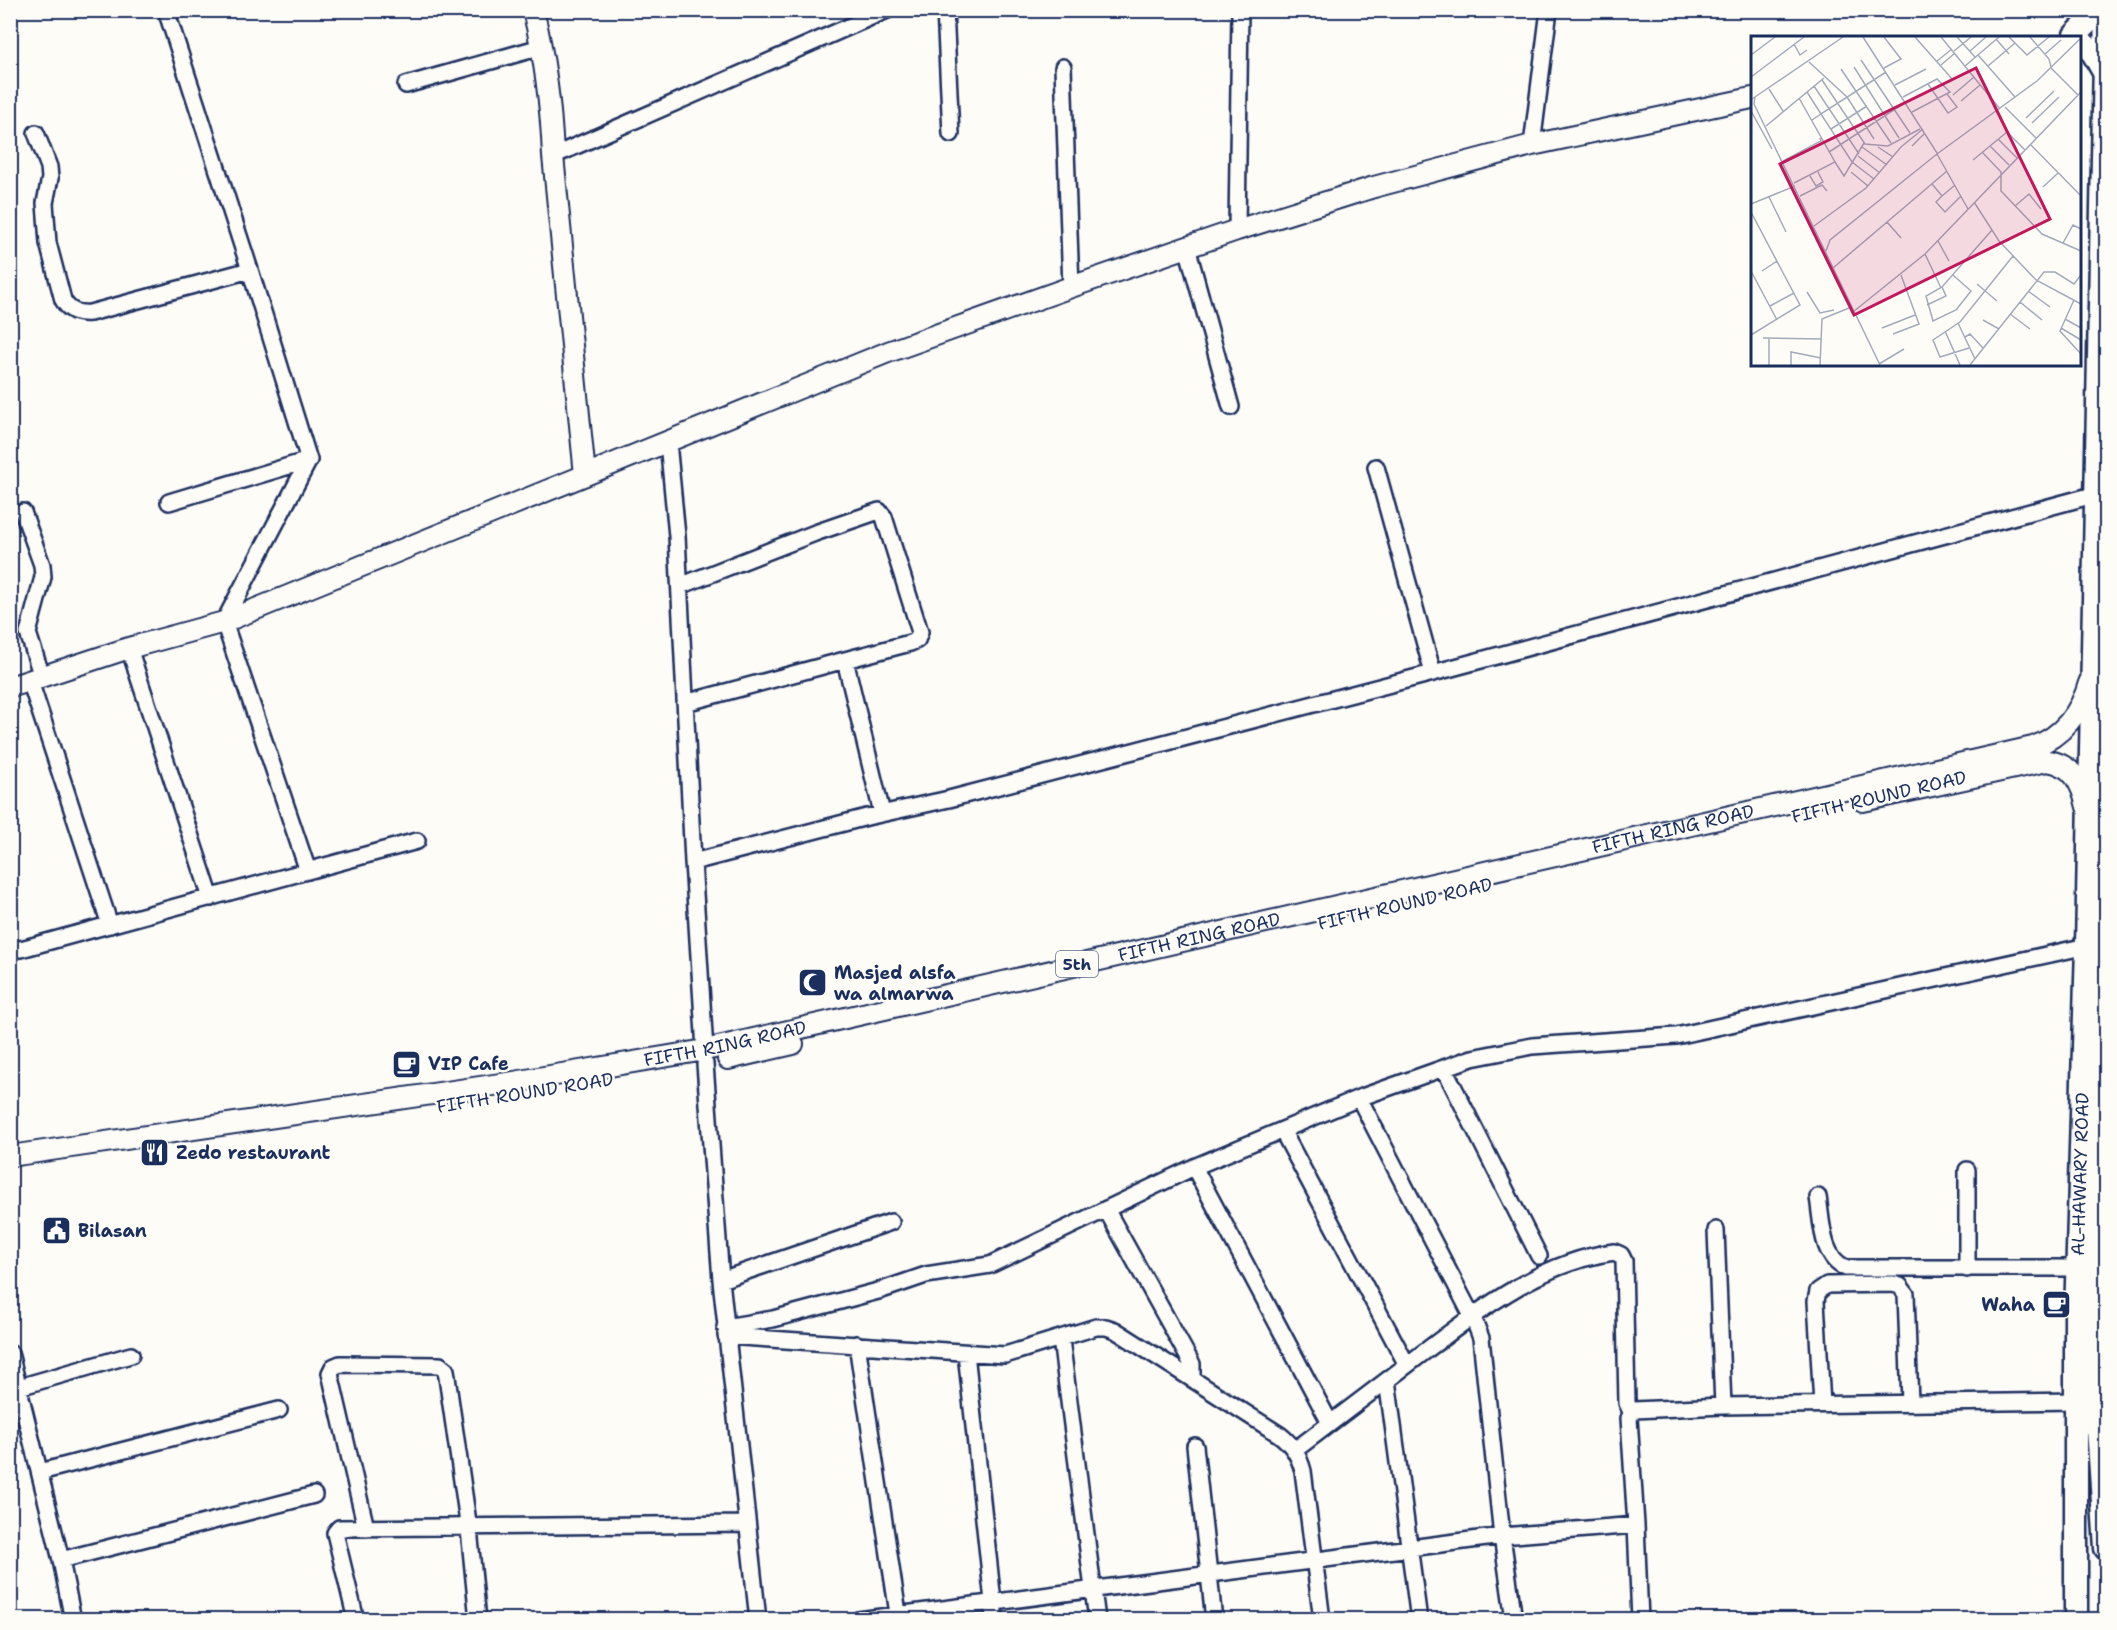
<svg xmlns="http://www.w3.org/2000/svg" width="2117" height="1630" viewBox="0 0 2117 1630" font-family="'Shantell Sans',sans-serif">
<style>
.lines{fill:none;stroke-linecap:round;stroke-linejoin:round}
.minor-casing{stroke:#1b2f5e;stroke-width:20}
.major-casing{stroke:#1b2f5e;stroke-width:24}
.highway-casing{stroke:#1b2f5e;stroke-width:27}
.minor{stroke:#fdfcf7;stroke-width:15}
.major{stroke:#fdfcf7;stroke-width:20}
.highway{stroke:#fdfcf7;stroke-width:22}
.labels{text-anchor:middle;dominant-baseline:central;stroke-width:5;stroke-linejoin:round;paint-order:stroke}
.shield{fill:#fdfcf7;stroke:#5f6c8c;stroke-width:1.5}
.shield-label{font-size:16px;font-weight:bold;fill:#1b2f5e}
.street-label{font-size:18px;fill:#1b2f5e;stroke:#fdfcf7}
.poi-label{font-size:18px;font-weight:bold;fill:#1b2f5e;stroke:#fdfcf7;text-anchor:start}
.inset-road{fill:none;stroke:#a3aaba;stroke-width:1.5}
.view{fill:#c2185b;fill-opacity:0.15;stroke:#c2185b;stroke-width:3}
.inset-edge{fill:none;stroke:#1b2f5e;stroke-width:3}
</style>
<rect width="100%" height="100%" fill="#fdfcf7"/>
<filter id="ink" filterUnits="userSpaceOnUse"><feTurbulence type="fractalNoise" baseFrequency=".0167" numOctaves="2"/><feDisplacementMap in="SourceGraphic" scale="12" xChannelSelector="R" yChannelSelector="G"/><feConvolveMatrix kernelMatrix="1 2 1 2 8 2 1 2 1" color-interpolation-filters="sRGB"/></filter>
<g filter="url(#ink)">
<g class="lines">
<defs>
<path id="minor" d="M166 10 250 270 309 460 224 622 308 871
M945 10 951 134
M1063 67 1071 287
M406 85 541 47
M36 133 49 167 50 178 45 203 48 243 63 300C69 311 77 314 90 313L250 270
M1532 145 1549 10
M553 156 887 10
M1237 230 1240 10
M1187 247 1231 407
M668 442 677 536 693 862 705 1050
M1376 467 1433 673
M169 502 309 460
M23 512 42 565 43 577 28 633 42 677
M680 586 815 533 879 511 884 517 920 632 917 640 910 643 845 660
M129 648 211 898
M30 681 110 925
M685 703 845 660 882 813
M693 862 867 817 949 799 1433 673 2097 494
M10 948 21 949 417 841
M705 1064 721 1280 758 1620
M1444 1068 1539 1256
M1359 1098 1474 1320 1481 1338 1502 1536 1514 1620
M1282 1130 1407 1365
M1194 1167 1330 1423
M1818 1197C1822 1221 1821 1258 1846 1268H2077
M1106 1209 1192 1364V1379
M1716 1230 1723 1406
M1967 1269V1170
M721 1280 891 1222
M725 1327 773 1319 882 1290 926 1275 990 1265 1194 1167 1359 1098 1472 1058 1532 1046 1676 1036 2087 946
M726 1336 1005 1355 1096 1327H1106L1115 1330 1280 1435C1293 1445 1299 1456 1303 1471L1322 1620
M1061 1339 1097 1620
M857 1344 899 1620
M10 1353 61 1560 73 1620
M966 1353 995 1620
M1387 1380 1419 1620
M19 1387 131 1355
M1822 1405 1816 1301 1818 1291 1827 1285 1893 1284 1900 1286 1906 1294 1910 1403
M1195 1446 1214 1620
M1295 1450C1335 1420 1375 1389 1415 1359 1475 1314 1538 1262 1614 1252L1621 1255 1624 1261 1627 1403 1631 1412
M40 1472 279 1410
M366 1528 330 1373 333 1367 340 1364 440 1365 446 1370 469 1529 478 1620
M61 1560 314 1495
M356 1620 335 1533 339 1528 747 1524
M858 1620 1502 1536 1636 1525
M1640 1620 1636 1525 1629 1418 1634 1410 1723 1406 2077 1401"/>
<g id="major">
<path d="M533 10C545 58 551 107 553 156L585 475"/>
<path d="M10 687 129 648 224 622 888 352 1071 287 1237 230 1374 187 1532 145 1752 98"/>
<path d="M1863 801 2047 761C2073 764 2082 784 2087 807"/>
<path d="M728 1059 793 1044"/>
<path id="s1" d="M10 1156 514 1082 705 1050 2033 747C2062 737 2081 712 2089 683"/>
</g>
<g id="highway">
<path d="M2075 35 2088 22 2094 10"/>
<path d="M2083 43 2093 53 2104 72"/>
<path d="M2106 799 2096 1354V1397L2106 1548"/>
<path id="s2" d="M2076 1620V1316L2087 946 2106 10"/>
</g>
</defs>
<!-- minor casing -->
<use href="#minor" class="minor-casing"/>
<!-- major casing -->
<use href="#major" class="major-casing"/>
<!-- highway casing -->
<use href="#highway" class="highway-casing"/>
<!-- minor -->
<use href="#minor" class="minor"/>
<!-- major -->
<use href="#major" class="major"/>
<!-- highway -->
<use href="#highway" class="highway"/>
</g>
</g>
<!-- icons -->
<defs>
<symbol id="mosque-square" viewBox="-11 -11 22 22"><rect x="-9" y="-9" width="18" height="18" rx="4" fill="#1b2f5e" stroke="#fdfcf7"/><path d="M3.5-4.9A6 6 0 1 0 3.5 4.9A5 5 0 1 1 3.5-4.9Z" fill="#fff"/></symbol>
<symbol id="cafe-square" viewBox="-11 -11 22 22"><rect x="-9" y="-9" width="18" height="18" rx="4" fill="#1b2f5e" stroke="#fdfcf7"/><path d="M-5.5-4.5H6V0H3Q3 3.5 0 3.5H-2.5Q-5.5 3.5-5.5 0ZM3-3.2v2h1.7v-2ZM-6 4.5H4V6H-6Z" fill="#fff"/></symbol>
<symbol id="restaurant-square" viewBox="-11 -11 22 22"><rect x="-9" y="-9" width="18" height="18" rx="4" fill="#1b2f5e" stroke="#fdfcf7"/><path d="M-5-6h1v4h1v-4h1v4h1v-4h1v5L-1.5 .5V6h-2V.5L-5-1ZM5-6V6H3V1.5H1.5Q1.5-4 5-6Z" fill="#fff"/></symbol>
<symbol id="civic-square" viewBox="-11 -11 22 22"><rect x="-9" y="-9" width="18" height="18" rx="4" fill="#1b2f5e" stroke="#fdfcf7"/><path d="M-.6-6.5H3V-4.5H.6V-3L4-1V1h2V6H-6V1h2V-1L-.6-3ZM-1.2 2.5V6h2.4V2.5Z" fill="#fff"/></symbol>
</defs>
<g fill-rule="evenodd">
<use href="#mosque-square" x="796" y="966" width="33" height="33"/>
<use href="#cafe-square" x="390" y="1048" width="33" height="33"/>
<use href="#restaurant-square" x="138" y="1136" width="33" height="33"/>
<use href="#civic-square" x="40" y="1214" width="33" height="33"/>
<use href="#cafe-square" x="2040" y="1288" width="33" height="33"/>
</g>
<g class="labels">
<!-- shield labels -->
<rect class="shield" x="1056" y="951" width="42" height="26" rx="4.5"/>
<g class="shield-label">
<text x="1077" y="964">5th</text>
</g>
<!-- street labels -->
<g class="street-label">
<text transform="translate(1879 797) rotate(-13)">FIFTH ROUND ROAD</text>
<text stroke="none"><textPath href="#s1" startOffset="1696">FIFTH RING ROAD</textPath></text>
<text transform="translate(1405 904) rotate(-13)">FIFTH ROUND ROAD</text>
<text stroke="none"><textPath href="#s1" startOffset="1210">FIFTH RING ROAD</textPath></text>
<text stroke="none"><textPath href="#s1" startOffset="724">FIFTH RING ROAD</textPath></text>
<text transform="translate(525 1093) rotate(-9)">FIFTH ROUND ROAD</text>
<text stroke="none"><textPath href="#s2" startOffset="446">AL-HAWARY ROAD</textPath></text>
</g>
<!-- poi labels -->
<g class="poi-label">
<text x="834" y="973">Masjed alsfa<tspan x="834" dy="21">wa almarwa</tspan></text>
<text x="428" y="1064">VIP Cafe</text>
<text x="176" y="1153">Zedo restaurant</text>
<text x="78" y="1231">Bilasan</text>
<text x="2035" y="1305" text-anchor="end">Waha</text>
</g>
</g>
<!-- overview -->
<g transform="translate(1751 36)">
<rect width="330" height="330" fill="#fdfcf7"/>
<path class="inset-road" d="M112 1 186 117M164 1 202 44M190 1 249 73M206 1 224 21M258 1 276 19 298 1M279 1 298 23 300 31M245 3 258 18M43 8 49 19 56 14M203 15 220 1M219 15 235 1M294 18 310 4M0 19 24 1M227 19 264 61M110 24 159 97M186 25 201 13M58 26 96 61 123 103M190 29 204 17M214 30 248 1M237 30 264 7M103 31 148 102M133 32 150 23 133 1M300 32 327 59M90 33 140 107M0 41 53 1M71 44 114 108 137 110 169 93M177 48 197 77 206 71 196 58M144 49 175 33M63 50 108 118M18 53 32 75M56 56 70 78 135 36M202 59 223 41M4 61 3 68 129 329M152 61 186 43 199 56 161 76M1 63 92 1M210 65 229 49M254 71 285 102M0 75 21 113M275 82 303 55M61 84 70 78 101 126 123 143M281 87 308 61M15 90 73 42M80 93 116 70M247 103 266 122M279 108 330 160M161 110 174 97M239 110 258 129M111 111 136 129M127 111 142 121M78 116 155 66M231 116 250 136V155L291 198 330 215M186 118 217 173M107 120 129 137M222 124 256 96 274 114M32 125 70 105 69 102M84 126 93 140 113 107M100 136 117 150M59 140 65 150 72 146 67 136M43 147 84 126 48 62M181 148 191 160 204 149M292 151 307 137M49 160 71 149 76 155M191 160 185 166 194 176 210 160M18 161 35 196M223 166 248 205 285 244 330 268M0 168 44 150M264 170 278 158 290 173M0 176 49 269 0 299M136 186 150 202M63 190 115 152 150 111 172 93M187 205 198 225M312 207 322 189 330 193M75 215 79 204 186 118 286 45 330 2M174 218 190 252M82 232 196 135M0 235 26 284M11 235 26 225M202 239 220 255 205 274 182 285 175 260 191 251 241 194M226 248 246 265M277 255 299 271M56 256 69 277 83 274M323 264 309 295 330 318M269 266 291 284M176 269 195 260 191 251M19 270 43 257M102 276 174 218 330 56M259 278 279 293M314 283 330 292M232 284 248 293M207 287 224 323M131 292 164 279M310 292 330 304M194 295 209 329M142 298 168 288 150 239M214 301 219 298 232 312M12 302 70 303M218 312 189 321 182 304 209 286 262 220M128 328 153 313M18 329V303M40 329V316L70 322M69 329 71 283 98 272M219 329 293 236H304L323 248 330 239"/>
<path class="view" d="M225 32 299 183 103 279 29 128Z"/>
<rect width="330" height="330" class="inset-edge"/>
</g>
<!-- margin -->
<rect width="2117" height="1630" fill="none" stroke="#fdfcf7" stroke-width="36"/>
<rect x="18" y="18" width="2081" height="1594" fill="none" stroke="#1b2f5e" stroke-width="2" filter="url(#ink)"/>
</svg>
